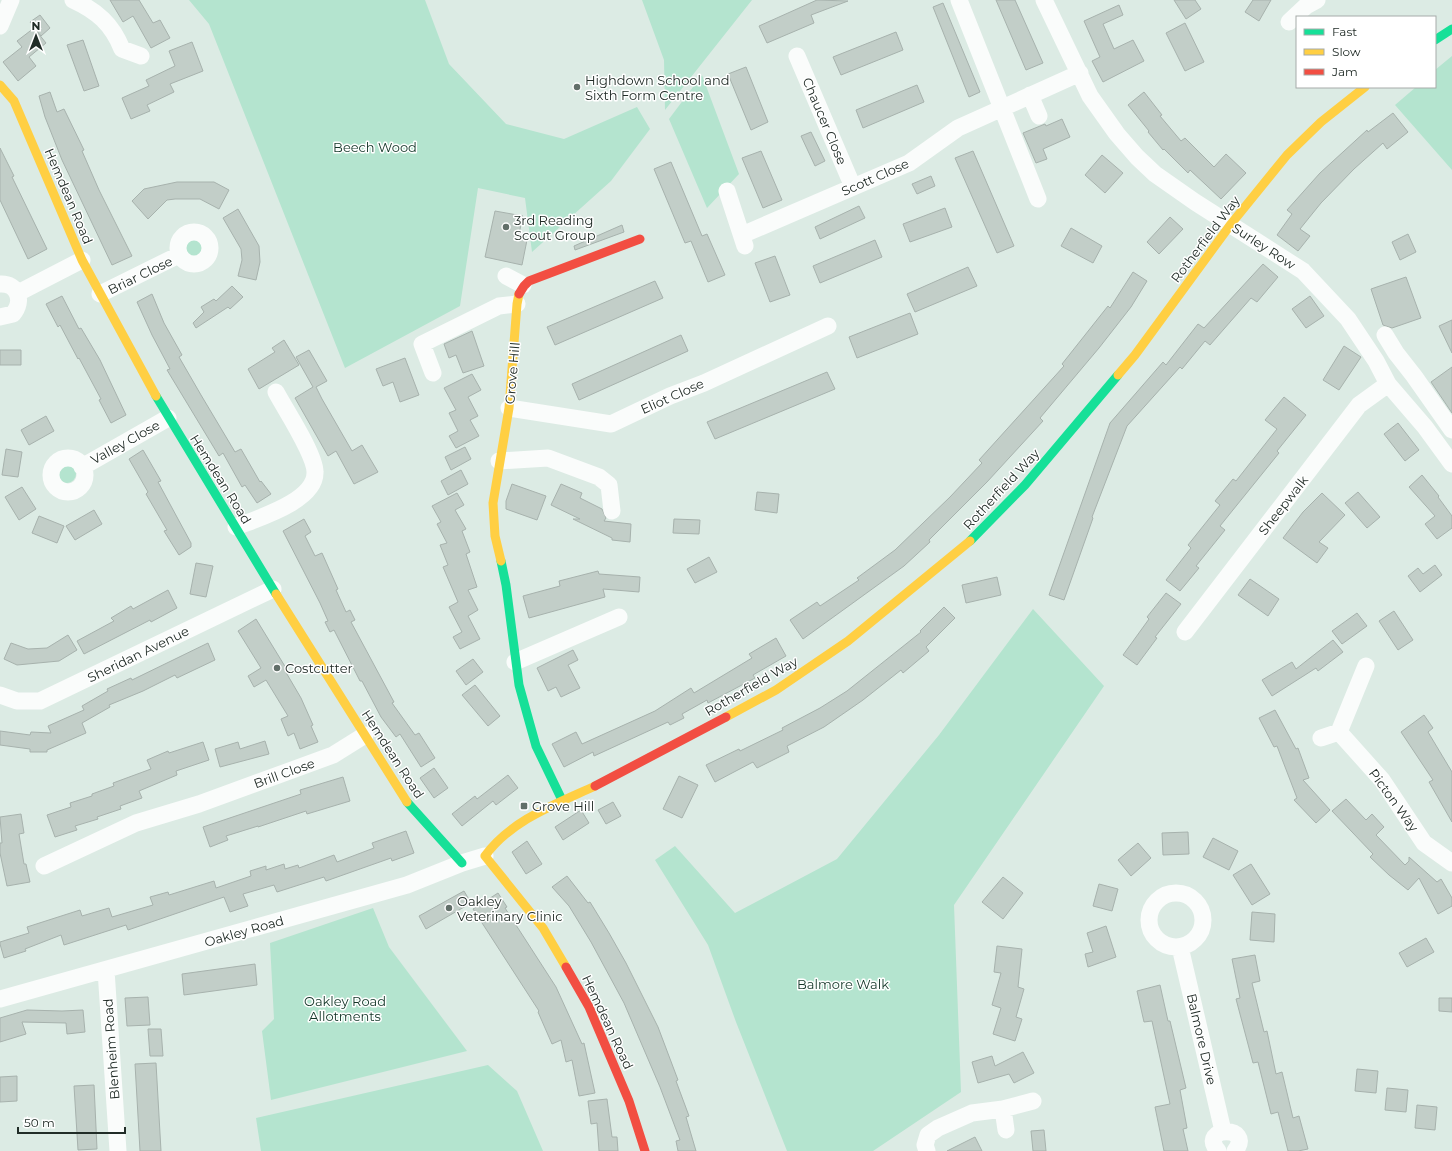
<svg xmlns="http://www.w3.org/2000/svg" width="1452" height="1151" viewBox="0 0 1452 1151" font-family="Montserrat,sans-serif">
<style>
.green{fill:#b4e4cf}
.building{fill:#c2cec8;stroke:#a7b2ad}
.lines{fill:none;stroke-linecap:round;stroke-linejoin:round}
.street{stroke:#fafcfb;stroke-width:17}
.fast{stroke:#16e098;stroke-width:9}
.slow{stroke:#ffcf43;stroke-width:9}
.jam{stroke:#f24e42;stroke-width:9}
.poi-dot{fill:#626f69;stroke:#fff;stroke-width:1.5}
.labels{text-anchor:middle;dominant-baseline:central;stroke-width:3;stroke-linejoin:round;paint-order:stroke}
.poi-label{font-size:13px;fill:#212c27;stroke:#fff;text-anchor:start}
.street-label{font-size:13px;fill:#212c27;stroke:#fff}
.park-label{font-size:13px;fill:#113426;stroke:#fff}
</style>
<rect width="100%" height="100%" fill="#dcebe4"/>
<!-- green -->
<path class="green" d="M189 0H425L449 64 506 124 564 139 637 107 650 129 611 181 532 252 525 198 478 188 460 306 345 368 209 24Z
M642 0H752L665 110 664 60Z
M1452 56V170L1395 105 1416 87H1435V70Z
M702 75 739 174 707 208 669 119Z
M184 247a10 10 0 1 1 20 0a10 10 0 1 1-20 0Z
M58 474a9 9 0 1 1 18 0a9 9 0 1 1-18 0Z
M1033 609 1104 686 954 905 961 1092 873 1151H787L736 1022 708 945 655 860 675 846 735 913 837 859 939 735Z
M373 908 389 947 467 1051 271 1100 262 1031 274 1019 270 943Z
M488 1065 517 1091 543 1151H261L256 1118Z"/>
<!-- building -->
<path class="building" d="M110 0H139L153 23 160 20 170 38 151 48 133 16 123 22Z
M817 0 848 1 811 15 814 23 767 43 759 26Z
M996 0H1015L1043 63 1026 70Z
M1174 0H1195L1201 9 1186 19Z
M1253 0H1271L1259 21 1245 12Z
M943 3 980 92 969 97 933 7Z
M1119 5 1123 15 1103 24 1114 49 1133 40 1144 61 1103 82 1092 61 1100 57 1084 21Z
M40 15 50 28 41 36 30 22Z
M1185 23 1204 62 1185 71 1166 33Z
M34 28 46 43 29 57 36 66 18 81 3 62 22 47 17 41Z
M896 32 903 50 841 75 833 57Z
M83 40 99 86 84 91 67 45Z
M192 42 203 71 170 84 174 92 147 105 150 111 131 119 122 98 149 86 146 80 175 66 169 51Z
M746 67 768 122 751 130 728 74Z
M917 85 924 102 863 128 856 110Z
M50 92 57 112 64 109 84 150 82 151 99 190 132 256 112 265 62 160 45 117 39 96Z
M1144 92 1162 115 1160 116 1181 141 1185 138 1214 167 1226 154 1246 173 1221 199 1190 170 1188 173 1164 149 1163 150 1148 132 1149 131 1128 105Z
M1393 113 1408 132 1387 149 1383 143 1354 169 1321 203 1300 229 1310 236 1298 251 1277 235 1292 214 1287 210 1320 173 1367 130 1368 132Z
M1062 119 1070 137 1043 149 1047 159 1036 163 1023 133 1045 124 1046 126Z
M811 132 825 161 815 166 801 136Z
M0 148 14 176 12 177 47 249 28 259 0 200Z
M761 151 782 200 763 208 742 158Z
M973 151 1014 246 997 253 955 158Z
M1102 155 1123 173 1105 193 1085 175Z
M671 162 702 236 707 234 725 275 708 282 691 241 685 243 654 169Z
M931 176 935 186 917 194 912 184Z
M177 182H214L229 190 219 209 200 199H175L167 200 148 219 132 201 144 189Z
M859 206 865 218 820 239 815 227Z
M945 208 952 227 910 242 903 224Z
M238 209 259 246 260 262 256 280 238 276 242 260 241 249 223 218Z
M495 211 523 216 518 238 527 240 522 265 485 257Z
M1170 217 1183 229 1159 254 1147 242Z
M622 225 624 232 575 250 574 246Z
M1071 228 1102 246 1093 263 1061 246Z
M1408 234 1416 252 1400 260 1392 242Z
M875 240 882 257 820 283 813 266Z
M775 256 790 295 770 302 755 263Z
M1263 264 1278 277 1257 302 1251 298 1210 345 1205 341 1182 369 1180 367 1127 426 1092 517 1093 518 1064 600 1049 595 1110 423 1163 362 1166 365 1198 324 1204 328Z
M968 267 977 286 915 312 907 294Z
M1133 272 1147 281 1131 307 1099 348 1040 418 1043 421 987 482 929 540 930 542 904 566 803 639 790 620 817 602 820 606 859 580 857 578 895 550 950 497 982 463 979 460 1064 366 1062 364 1108 306 1110 308Z
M1406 277 1421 318 1392 328 1383 325 1371 289Z
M655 281 663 298 555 345 547 327Z
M232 286 243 297 230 309 228 307 196 328 193 323 204 312 201 307 214 299 216 301Z
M152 294 164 323 182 355 179 357 201 395 235 452 241 449 260 482 261 481 271 494 257 503 245 485 242 487 223 453 219 456 167 370 170 369 152 335 137 302Z
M62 296 79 329 81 328 100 360 126 415 111 423 99 400 101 399 79 358 78 359 60 325 58 327 46 304Z
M1310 296 1324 316 1306 328 1292 309Z
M910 313 918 334 857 358 849 337Z
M1452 320V353L1439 326Z
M472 331 484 366 463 373 456 355 449 358 444 344Z
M681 335 688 351 579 400 572 384Z
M284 340 299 365 259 389 248 369 275 352 272 348Z
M1344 346 1361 357 1339 390 1323 380Z
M0 350H21V365H0Z
M309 350 327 381 316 387 322 399 352 451 362 445 378 472 354 484 336 451 328 456 295 398 313 387 296 357Z
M405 358 419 395 400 402 393 382 383 386 376 369Z
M1452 367V413L1431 382Z
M827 372 835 389 715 439 707 422Z
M472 374 481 390 468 397 478 416 470 420 479 436 456 448 449 436 458 431 449 413 456 410 444 388Z
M1284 397 1306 415 1277 451 1279 453 1220 526 1225 530 1196 566 1199 568 1180 591 1166 580 1191 548 1188 545 1220 505 1215 501 1233 479 1236 481 1277 429 1265 420Z
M46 416 54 431 29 445 21 430Z
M1398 423 1419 450 1405 461 1384 434Z
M465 447 471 459 451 470 445 457Z
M6 449 22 452 18 477 2 475Z
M143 450 161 481 158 482 191 543V547L179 555 164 531 167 530 146 494 148 492 129 459Z
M461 470 468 484 448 495 441 481Z
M1422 475 1439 496 1438 497 1452 516V528L1437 539 1425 524 1435 516 1409 487Z
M512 484 546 496 537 520 506 509V501Z
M561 484 582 493 580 498 602 509 606 518 604 521 631 524 630 542 612 540V538L573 519H580L551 505Z
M22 487 36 509 19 520 5 497Z
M757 492 779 494 777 513 755 510Z
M1358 492 1380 517 1367 528 1345 503Z
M457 493 464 505 455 510 466 529 462 531 470 552 466 554 477 587 468 590 478 610 468 616 480 639 460 649 453 637 462 632 449 607 458 602 443 567 448 565 440 545 447 543 437 524 441 522 432 506Z
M1322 493 1345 515 1319 542 1328 548 1317 563 1283 538 1303 512Z
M94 510 102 524 75 540 66 526Z
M39 516 64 526 57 543 32 533Z
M304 519 311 532 305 536 315 556 322 553 338 589 336 590 346 612 350 610 355 620 351 622 394 702 392 703 415 735 419 733 435 758 421 767 400 734 396 737 381 717 362 681H360L334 630 330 632 325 622 328 621 320 603 283 531Z
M674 519 700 520 699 534 673 533Z
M709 557 717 572 695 583 687 569Z
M196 563 213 566 206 597 190 594Z
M1435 565 1442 575 1420 592 1408 576 1418 568 1423 574Z
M598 571 599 574 640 577 639 592 603 589 605 597 529 618 523 596 560 586 559 581Z
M997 577 1001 595 966 603 962 585Z
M1250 579 1279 599 1268 616 1238 595Z
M168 590 177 608 151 622 150 620 84 654 77 641 114 621 111 618 131 606 133 609Z
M1166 593 1181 604 1155 637 1157 638 1137 665 1123 655 1149 619 1147 617Z
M944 607 955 618 926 647 929 651 903 673 901 670 863 700 824 727 787 746 789 752 757 768 753 762 715 782 706 765 739 749 740 751 783 730 782 728 820 708 847 691 921 632 920 631Z
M1394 611 1413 640 1398 650 1379 621Z
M1357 613 1367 626 1342 644 1332 631Z
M256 619 286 668 284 669 301 698 313 725 311 726 318 742 300 749 294 733 288 736 281 719 288 716 266 680 254 687 248 676 261 668 238 631Z
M68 635 77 650 59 661 17 665 4 659 11 643 28 649 47 648Z
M776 638 786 656 753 675 755 678 708 703 707 700 682 714 684 718 670 725 668 722 594 756 593 752 564 767 552 744 576 732 582 744 655 711 691 688 694 693 752 658 749 654Z
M1333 640 1343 652 1318 671 1316 668 1272 696 1262 680 1292 662 1296 669Z
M208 643 215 660 177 678 175 675 143 691 109 705 110 707 82 723 86 733 47 750V752H30V749L0 745V731L30 735 31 732 51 733 48 726 84 710 82 706 108 691 107 689 131 678 132 680Z
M573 650 578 660 568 665 580 688 561 697 556 687 548 691 537 668Z
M473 659 483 672 466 685 456 671Z
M475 685 500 716 488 726 462 695Z
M1275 710 1296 749 1298 748 1309 778 1303 780 1330 810 1316 823 1294 800 1297 798 1277 746 1274 747 1259 718Z
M1424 715 1433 728 1428 732 1452 772V822L1429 782 1433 780 1401 732Z
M265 741 269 754 220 767 215 749 238 742 240 749Z
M203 742 209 760 176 771 177 775 139 791 142 798 120 806 121 809 97 817 98 819 75 826 77 830 55 837 47 815 71 807 70 803 92 796V794L114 786 113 783 151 769 147 760 168 751 169 753Z
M434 768 448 788 434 798 420 778Z
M508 775 518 788 496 805 493 801 462 826 452 814 475 796 477 799Z
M679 776 698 785 682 818 663 809Z
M343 777 350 801 307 814 306 811 258 827V826L226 836 228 840 210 847 203 827 301 794 300 790Z
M1346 799 1366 820 1372 814 1384 827 1376 835 1405 865 1409 861V857L1437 882 1441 879 1452 898V906L1438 914 1419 878 1408 890 1389 875 1370 857 1373 854 1332 811Z
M613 802 621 816 606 824 598 810Z
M581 810 589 823 563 840 555 827Z
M21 814 24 833 19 834 24 864H26L30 882 7 886 0 853V843H2L0 817Z
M406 831 414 853 392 861 391 858 326 881 324 877 277 892 274 885 243 894 248 906 230 912 224 897 128 930 126 925 64 945 61 935 25 949 26 951 4 958 0 944V942L29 933 27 927 80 910 82 916 109 908 112 917 153 905 150 897 168 892 169 895 214 881 216 888 251 876 250 871 266 866V870L284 864 285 869 298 865 299 868 334 855 337 862 374 848 372 843Z
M1188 832 1189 854 1163 855 1162 833Z
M1213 838 1238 851 1229 870 1203 857Z
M527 841 542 864 526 874 512 852Z
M1138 843 1151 858 1131 876 1118 860Z
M1251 864 1270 894 1252 905 1233 875Z
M567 876 588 903 590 902 609 933 626 963 658 1027 678 1080 676 1081 689 1116 686 1117 696 1151H678L676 1141 680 1140 660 1087 624 1003 591 942 569 906 552 887Z
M1003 877 1023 893 1003 919 982 902Z
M1099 884 1118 889 1112 911 1093 906Z
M464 891 471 903 426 929 419 916Z
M498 893 507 907 505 908 556 987 582 1044 584 1043 595 1093 579 1096 572 1060 566 1062 561 1040 552 1044 538 1012 539 1011 473 909Z
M1252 912 1275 914 1274 942 1250 940Z
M1106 926 1116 957 1088 967 1085 954 1093 952 1087 933Z
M1426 938 1434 952 1407 967 1399 953Z
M997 946 1022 949 1018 987 1024 989 1016 1017 1022 1019 1015 1041 993 1034 1001 1008 992 1005 1001 973 994 972Z
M1255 955 1260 981 1252 983 1264 1032 1267 1031 1276 1074 1282 1072 1293 1118 1299 1116 1308 1149 1298 1151H1288L1278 1112 1271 1114 1258 1062 1253 1063 1236 999 1240 998 1232 959Z
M255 964 257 985 184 995 182 974Z
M1160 985 1168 1021H1170L1186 1088 1180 1090 1187 1128 1183 1129 1188 1151H1164L1155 1107 1170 1104 1152 1021 1144 1022 1137 991Z
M148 997 150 1025 127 1026 125 998Z
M1439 998H1452V1012L1439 1011Z
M27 1010 62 1011 83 1010 85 1032 67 1034 66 1023 22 1022 26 1034 0 1042V1018Z
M148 1029H161L163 1056H150Z
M1023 1052 1034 1073 1014 1083 1009 1074 978 1083 972 1062 992 1056 995 1066Z
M156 1063 161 1151H140L135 1064Z
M1357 1069 1378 1071 1376 1093 1355 1091Z
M17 1076V1101L0 1102V1077Z
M94 1085 97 1149 78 1150 74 1086Z
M1387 1088 1408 1090 1406 1112 1385 1110Z
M607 1099 612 1137H617L618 1151H599L597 1123 591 1124 588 1101Z
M1417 1105 1437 1107 1435 1130 1415 1128Z
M1044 1130 1046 1151H1033L1031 1131Z
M975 1137 982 1151H947Z"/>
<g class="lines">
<!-- street -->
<path class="street" d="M73 0C97 11 112 24 122 49L141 56
M959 0 1038 199
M1044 0 1090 96 1117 134 1137 157 1155 174 1195 202 1303 271 1348 319 1376 361 1388 384 1425 427 1452 464
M1289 22 1306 6 1317 0
M0 26 11 0
M797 56 853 187
M1030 95 1039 116
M727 191 745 246
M178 248a16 16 0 1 1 32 0a16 16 0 1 1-32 0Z
M742 235 909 163 958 128 1080 73
M506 276 523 285
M0 284C18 283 24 301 13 314L0 317
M18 293 82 260
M100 294 179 255
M1385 335 1396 353 1414 376 1452 430
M433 373 422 344 499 306 517 304
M509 408 611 424 670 396 704 383 828 326
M51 475a17 17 0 1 1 34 0a17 17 0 1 1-34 0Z
M499 461 548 458 599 477 609 485 612 511
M82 467 168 418
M236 527C258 518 316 501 315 472 315 454 285 409 276 392
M1185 632 1359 405 1388 384
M515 662 619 617
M1366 666 1339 732 1382 780 1424 843 1452 863
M0 695 17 701H40L273 589
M1321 738 1339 732
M44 866 136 823 199 804 333 755 365 735
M1149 920a27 27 0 1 1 54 0a27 27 0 1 1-54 0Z
M1180 947 1223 1131
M106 970 118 1151
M0 999 407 885 462 863 485 856
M1003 1109 1006 1130
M927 1151 925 1145 928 1135 938 1128 972 1113 1003 1109 1033 1101
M1218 1151C1197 1126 1255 1125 1235 1151"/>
<!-- fast -->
<path class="fast" d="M1435 40 1452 29
M156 396 276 594
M970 541 1025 485 1118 375
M501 561 506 585 519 685 536 746 562 800
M407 802 462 863"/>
<!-- slow -->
<path class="slow" d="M0 85 14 101 82 260 156 396
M1118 375 1135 355 1231 224 1287 155 1321 122 1365 87
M501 561 495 536 493 503 509 408 517 304 519 294
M276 594 407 802
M726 717 776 690 848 641 970 541
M566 967 543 928 485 856C511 820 556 804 595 786"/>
<!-- jam -->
<path class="jam" d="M519 294 524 286 529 281 640 239
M595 786 726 717
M566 967 589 1007 629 1101 645 1151"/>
</g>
<!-- markers -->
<g class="poi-dot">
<circle cx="577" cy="87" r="4"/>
<circle cx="506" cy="227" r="4"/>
<circle cx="277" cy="668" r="4"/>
<rect x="520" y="802" width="8" height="8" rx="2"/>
<circle cx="449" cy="908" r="4"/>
</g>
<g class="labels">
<!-- poi labels -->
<g class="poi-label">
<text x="585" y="80">Highdown School and<tspan x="585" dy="15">Sixth Form Centre</tspan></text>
<text x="514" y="220">3rd Reading<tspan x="514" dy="15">Scout Group</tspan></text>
<text x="285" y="668">Costcutter</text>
<text x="532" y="806">Grove Hill</text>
<text x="457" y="901">Oakley<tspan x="457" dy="15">Veterinary Clinic</tspan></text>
</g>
<!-- street labels -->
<g class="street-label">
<text transform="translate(825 121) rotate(67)">Chaucer Close</text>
<text transform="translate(875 177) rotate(-24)">Scott Close</text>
<text transform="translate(69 196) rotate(67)">Hemdean Road</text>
<text transform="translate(1205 239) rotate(-53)">Rotherfield Way</text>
<text transform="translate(1264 246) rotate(33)">Surley Row</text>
<text transform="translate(140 275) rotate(-26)">Briar Close</text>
<text transform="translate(512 373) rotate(-85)">Grove Hill</text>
<text transform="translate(672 396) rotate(-24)">Eliot Close</text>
<text transform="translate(125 442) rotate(-29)">Valley Close</text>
<text transform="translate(221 479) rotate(58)">Hemdean Road</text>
<text transform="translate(1001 489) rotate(-47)">Rotherfield Way</text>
<text transform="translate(1283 505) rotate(-52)">Sheepwalk</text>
<text transform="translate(138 654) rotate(-26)">Sheridan Avenue</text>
<text transform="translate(751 686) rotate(-30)">Rotherfield Way</text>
<text transform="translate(393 754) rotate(57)">Hemdean Road</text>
<text transform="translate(284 773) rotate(-20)">Brill Close</text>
<text transform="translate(1394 800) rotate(54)">Picton Way</text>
<text transform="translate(244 931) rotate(-16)">Oakley Road</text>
<text transform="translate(608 1022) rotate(65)">Hemdean Road</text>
<text transform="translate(1202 1039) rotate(77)">Balmore Drive</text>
<text transform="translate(111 1049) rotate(-94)">Blenheim Road</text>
</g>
<!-- park labels -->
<g class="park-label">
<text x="375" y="147">Beech Wood</text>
<text x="843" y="984">Balmore Walk</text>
<text x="345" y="1001">Oakley Road<tspan x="345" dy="15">Allotments</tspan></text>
</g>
</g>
<!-- legend -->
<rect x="1296" y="16" width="140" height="72" fill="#ffffff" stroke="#a6aba9"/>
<rect x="1304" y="29" width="20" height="6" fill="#16e098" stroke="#a6aba9"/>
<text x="1332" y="36" font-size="12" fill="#212c27">Fast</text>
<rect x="1304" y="49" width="20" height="6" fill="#ffcf43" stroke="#a6aba9"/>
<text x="1332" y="56" font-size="12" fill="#212c27">Slow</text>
<rect x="1304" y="69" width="20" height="6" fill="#f24e42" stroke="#a6aba9"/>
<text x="1332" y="76" font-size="12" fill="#212c27">Jam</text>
<!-- north arrow -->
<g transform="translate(36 36)" stroke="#ffffff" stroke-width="3" paint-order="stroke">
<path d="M0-3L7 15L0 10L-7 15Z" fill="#212c27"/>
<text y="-6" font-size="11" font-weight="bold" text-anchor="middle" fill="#212c27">N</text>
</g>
<!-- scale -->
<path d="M18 1127v6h107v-6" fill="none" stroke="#212c27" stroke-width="2"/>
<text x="24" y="1127" font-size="12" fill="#212c27" stroke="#ffffff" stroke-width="3" paint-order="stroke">50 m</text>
</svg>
